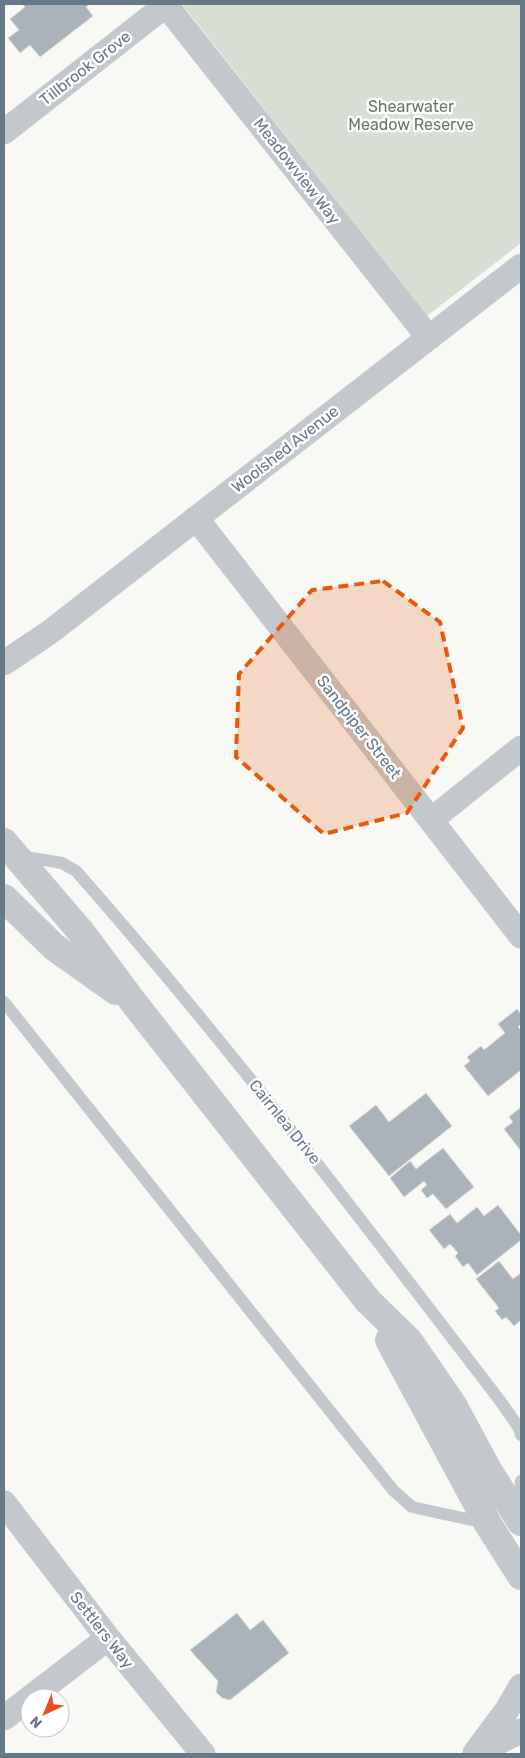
<svg xmlns="http://www.w3.org/2000/svg" width="525" height="1758" viewBox="0 0 525 1758" font-family="Rubik,sans-serif">
<style>
.green{fill:#d8ded4}
.building{fill:#a9b3b9;stroke:#dadad7}
.lines{fill:none;stroke-linecap:round;stroke-linejoin:round}
.service{stroke:#c3c8cc;stroke-width:12}
.minor{stroke:#c3c8cc;stroke-width:25}
.tertiary{stroke:#c3c8cc;stroke-width:28}
.marked{fill:#e8590c;fill-opacity:0.2;stroke:#e8590c;stroke-width:4;stroke-dasharray:10 6;stroke-linejoin:round}
.labels{text-anchor:middle;dominant-baseline:central;stroke-width:5;stroke-linejoin:round;paint-order:stroke}
.street-label{font-size:16px;fill:#657988;stroke:#fff}
.park-label{font-size:16px;fill:#667a61;stroke:#fff}
</style>
<rect width="100%" height="100%" fill="#f8f8f5"/>
<!-- green -->
<path class="green" d="M182 4H521V243L427 316Z"/>
<!-- building -->
<path class="building" d="M22 4H90L86 7 93 16 40 57 30 45 20 53 8 38 19 30 10 19 25 7Z
M517 1009 521 1014V1024L518 1027 521 1030V1070L488 1096 464 1066 470 1061 467 1057 481 1046 484 1050 505 1033 498 1024Z
M426 1093 452 1126 389 1176 349 1126 376 1105 389 1122Z
M521 1107V1151L504 1129 513 1122 509 1117Z
M443 1148 474 1187 446 1209 433 1194 427 1198 421 1190 427 1185 424 1181 404 1197 390 1178 410 1161 416 1169Z
M498 1205 521 1235V1240L477 1275 468 1263 463 1267 455 1256 458 1253 450 1244 444 1249 429 1230 450 1214 457 1223 477 1207 484 1216Z
M499 1261 513 1279 521 1273V1320L514 1326 506 1317 502 1320 495 1311 499 1308 476 1279Z
M237 1613 250 1630 263 1620 289 1653 230 1700 222 1698 216 1692 218 1681 190 1650Z"/>
<g class="lines">
<!-- service -->
<path class="service" d="M20 856 62 863 76 871C226 1041 363 1222 501 1402L519 1428 521 1435
M4 1002 393 1490 412 1507 486 1523
M518 1511 521 1481"/>
<!-- minor -->
<path class="minor" d="M165 4 429 338
M4 132 166 5
M196 518 521 936
M4 663 50 632 521 266
M431 820 521 748
M4 1503 108 1638 203 1754
M30 1698 108 1638
M4 1718 30 1698
M480 1751 521 1731
M475 1753 507 1710 521 1686"/>
<!-- tertiary -->
<path class="tertiary" d="M4 842 82 933 134 1003 368 1301 409 1341 453 1405 488 1470 521 1522
M4 898 54 947 116 991
M389 1340 488 1524 521 1576"/>
</g>
<!-- marked area -->
<path class="marked" d="M383 581 440 622 463 728 407 813 324 834 236 757 239 674 312 590Z"/>
<g class="labels">
<!-- street labels -->
<g class="street-label">
<text transform="translate(85 68) rotate(-38)">Tillbrook Grove</text>
<text transform="translate(297 171) rotate(52)">Meadowview Way</text>
<text transform="translate(285 449) rotate(-38)">Woolshed Avenue</text>
<text transform="translate(359 727) rotate(52)">Sandpiper Street</text>
<text transform="translate(285 1122) rotate(51)">Cairnlea Drive</text>
<text transform="translate(102 1630) rotate(52)">Settlers Way</text>
</g>
<!-- park labels -->
<g class="park-label">
<text x="411" y="106">Shearwater<tspan x="411" dy="18">Meadow Reserve</tspan></text>
</g>
</g>
<!-- border -->
<rect width="525" height="1758" fill="none" stroke="#657988" stroke-width="10"/>
<!-- north arrow -->
<g transform="translate(45 1713) rotate(224)"><circle r="24" fill="#ffffff" stroke="#c1c9cf"/>
<path d="M0-4L9 19L0 12L-9 19Z" fill="#ed4e20"/>
<text y="-8" font-size="14" font-weight="bold" text-anchor="middle" fill="#657988">N</text>
</g>
</svg>
